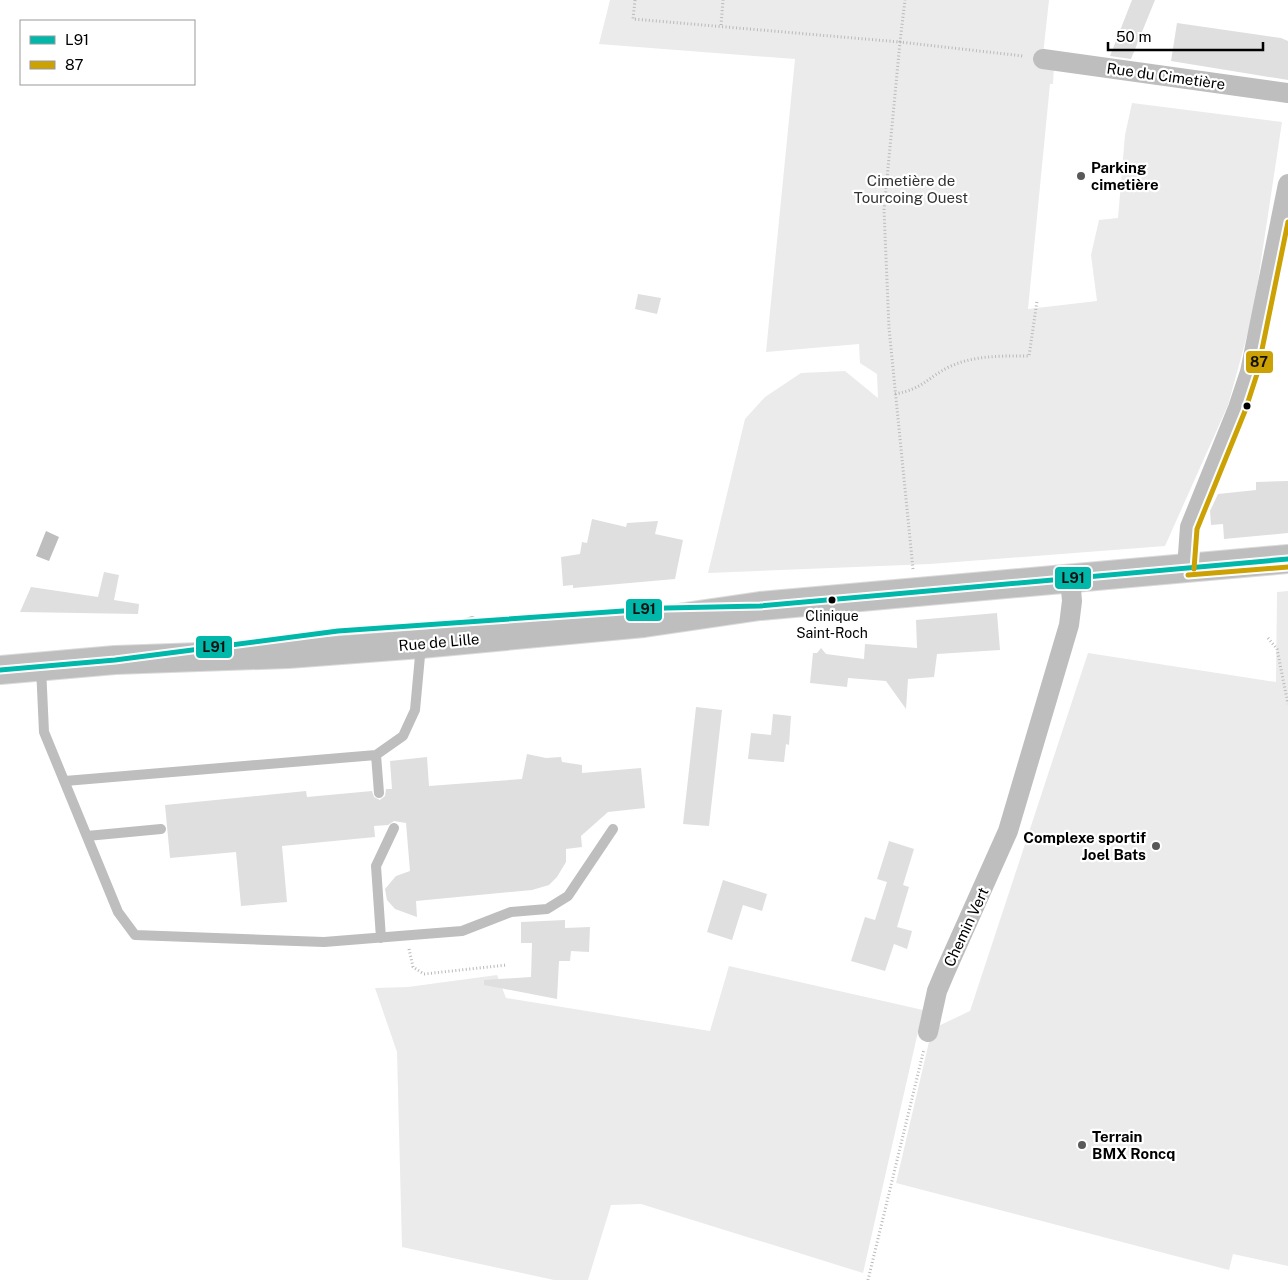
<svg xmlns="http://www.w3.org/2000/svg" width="1288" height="1280" viewBox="0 0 1288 1280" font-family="'Public Sans',sans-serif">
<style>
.green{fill:#ebebeb}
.water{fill:#bebebe}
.building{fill:#dfdfdf}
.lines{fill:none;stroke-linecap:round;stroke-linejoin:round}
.primary-casing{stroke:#dbdbdb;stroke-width:30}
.path{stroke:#b9b9b9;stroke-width:3;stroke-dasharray:1 2.5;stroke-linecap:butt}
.service{stroke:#bebebe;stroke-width:10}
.minor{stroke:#bebebe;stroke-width:20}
.primary{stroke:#bebebe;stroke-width:28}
.bus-1-casing{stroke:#fff;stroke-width:9}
.bus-2-casing{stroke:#fff;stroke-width:9}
.bus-1{stroke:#00b8aa;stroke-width:5}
.bus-2{stroke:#cca103;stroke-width:5}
.poi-dot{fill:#595959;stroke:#fff;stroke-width:2}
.bus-dot{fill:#000;stroke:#fff;stroke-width:2}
.labels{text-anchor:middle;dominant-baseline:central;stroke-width:4.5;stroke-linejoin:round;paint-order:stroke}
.bus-label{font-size:14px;fill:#000;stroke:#fff}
.street-label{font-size:15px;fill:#000;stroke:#fff}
.poi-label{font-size:15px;font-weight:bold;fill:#000;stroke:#fff;text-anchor:start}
.park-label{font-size:15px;fill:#323232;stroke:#fff}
.line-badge{stroke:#fff;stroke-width:2}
.pale-badge-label{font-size:14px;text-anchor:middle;font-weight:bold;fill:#111}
</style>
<rect width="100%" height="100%" fill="#fff"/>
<!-- green -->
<path class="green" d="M610 0H1049L1042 64 1054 65 1053 84H1050L1028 309 1097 301 1091 255 1099 220 1118 218 1125 135 1132 103 1282 122 1253 314 1228 405 1165 546 930 564 708 573 745 419 765 397 801 373 845 371 878 398 877 374 860 363 859 344 766 352 795 59 599 44Z
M1288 591V1266L1233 1254 1229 1270 896 1183 932 1029 970 1011 1088 653 1276 682 1277 592Z
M729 966 923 1010 863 1273 641 1204 611 1205 588 1280H554L402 1247 397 1052 375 988 408 987 497 975 506 998 710 1031Z"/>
<!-- water -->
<path class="water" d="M46 531 59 537 49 561 36 556Z"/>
<!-- building -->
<path class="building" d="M1132 0H1155L1131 59 1110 56Z
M1177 23 1281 38 1288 41V80L1171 61Z
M638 294 661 298 657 314 635 309Z
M1288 481V533L1224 539 1223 524 1211 525 1210 511 1218 494 1256 490V482Z
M592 519 626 527 627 523 658 521 655 534 683 540 675 579 573 588V585L563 586 561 557 580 554 582 542 587 543Z
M104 572 119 575 114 600 139 604 138 614 20 612 31 587 98 597Z
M997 613 1000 650 937 654 934 677 908 679 906 709 886 681 848 678 847 687 810 683 813 653H817L821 648 826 654 864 659 865 644 917 648 916 620Z
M696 707 722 710 709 826 683 824Z
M773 714 791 716 789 745 786 744 784 762 748 759 751 733 771 735Z
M527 754 546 758 561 757 562 762 582 765V773L641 768 645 808 608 812 581 836 582 847 566 849V862L557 877 549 885 532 890 416 901 417 917 395 909 387 900 385 889 396 876 410 871 406 823 394 821 388 825 374 826 375 837 282 846 287 902 241 906 236 852 170 858 165 805 306 791 307 797 372 791 374 797 380 800 385 796 386 789H392L390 761 427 757 429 786 522 779Z
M889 841 914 849 903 885 909 887 897 927 912 931 907 949 894 944 885 971 851 961 865 917 875 920 887 882 877 879Z
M723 880 767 894 762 911 743 905 732 940 707 932Z
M565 920V928L590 927 589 952 571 951 570 961H559L557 999 484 985V980L531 977 532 943H521V922Z"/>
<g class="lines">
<defs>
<path id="primary" d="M0 670 115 660 288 654 421 644 644 623 760 606 1288 559"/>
</defs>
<!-- primary casing -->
<use href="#primary" class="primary-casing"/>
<!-- path -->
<path class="path" d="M635 0 633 19 900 42 905 0
M721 25 723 0
M895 394C923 389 927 378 949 367 974 355 1002 356 1029 356L1037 301
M913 569 889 328 884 210 900 42 1023 56
M1268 638 1277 649 1288 704
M409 949 413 967 424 974 507 965
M868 1280 924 1049"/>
<!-- service -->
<path class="service" d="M448 631 472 621
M41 667 44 732 118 912 135 935 324 942 462 931 511 912 547 909 568 896 613 829
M376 755 379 793
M65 781 376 755 403 736 415 710 421 645
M87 836 161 829
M381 938 376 866 394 828"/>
<!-- minor -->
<path class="minor" d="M1043 59 1288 93
M1187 568 1190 527 1238 408 1250 372 1288 184
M928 1032 937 991 945 972 1008 831 1069 625 1072 601 1070 578"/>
<!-- primary -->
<use href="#primary" class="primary"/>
<defs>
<path id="bus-1" d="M0 670 115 660 338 631 666 608 760 606 1288 559"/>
<path id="bus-2" d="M1194 569 1197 529 1245 411 1257 374 1288 222
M1188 575 1288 567"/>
</defs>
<!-- bus-1 casing -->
<use href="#bus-1" class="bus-1-casing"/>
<!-- bus-2 casing -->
<use href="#bus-2" class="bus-2-casing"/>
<!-- bus-1 -->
<use href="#bus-1" class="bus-1"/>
<!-- bus-2 -->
<use href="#bus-2" class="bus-2"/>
</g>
<!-- markers -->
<g class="poi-dot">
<circle cx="1081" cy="176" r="5"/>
<circle cx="1156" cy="846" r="5"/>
<circle cx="1082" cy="1145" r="5"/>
</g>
<g class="bus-dot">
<circle cx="1247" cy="406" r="4.5"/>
<circle cx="832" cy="600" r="4.5"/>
</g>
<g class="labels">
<!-- bus labels -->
<g class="bus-label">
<text x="832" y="616">Clinique<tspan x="832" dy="17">Saint-Roch</tspan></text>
</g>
<!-- street labels -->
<g class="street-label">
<text transform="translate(1166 76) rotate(8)">Rue du Cimetière</text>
<text transform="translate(439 642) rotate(-5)">Rue de Lille</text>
<text transform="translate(966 927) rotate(-65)">Chemin Vert</text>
</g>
<!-- poi labels -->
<g class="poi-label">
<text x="1091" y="167">Parking<tspan x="1091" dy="17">cimetière</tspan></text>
<text x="1146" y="837" text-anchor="end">Complexe sportif<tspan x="1146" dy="17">Joel Bats</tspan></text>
<text x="1092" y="1136">Terrain<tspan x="1092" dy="17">BMX Roncq</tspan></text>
</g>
<!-- park labels -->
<g class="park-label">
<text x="911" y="180">Cimetière de<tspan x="911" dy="17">Tourcoing Ouest</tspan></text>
</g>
</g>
<g class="line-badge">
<rect x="1245" y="350" width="29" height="24" rx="5" fill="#cca103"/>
<rect x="1054" y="566" width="38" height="24" rx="5" fill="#00b8aa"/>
<rect x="625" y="598" width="38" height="24" rx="5" fill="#00b8aa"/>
<rect x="195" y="635" width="38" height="24" rx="5" fill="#00b8aa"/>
</g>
<g class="pale-badge-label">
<text x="1259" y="367">87</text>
<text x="1073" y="583">L91</text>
<text x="644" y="614">L91</text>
<text x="214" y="652">L91</text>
</g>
<!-- legend -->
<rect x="20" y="20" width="175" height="65" fill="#ffffff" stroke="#999999"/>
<rect x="30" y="36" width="25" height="8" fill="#00b8aa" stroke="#999999"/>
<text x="65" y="45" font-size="15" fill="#000000">L91</text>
<rect x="30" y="61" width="25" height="8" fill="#cca103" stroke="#999999"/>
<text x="65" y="70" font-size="15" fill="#000000">87</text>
<!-- scale -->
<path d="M1108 42v8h155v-8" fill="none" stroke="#000000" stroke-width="2.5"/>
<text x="1116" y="42" font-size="15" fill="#000000" stroke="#ffffff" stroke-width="4" paint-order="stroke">50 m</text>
</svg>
